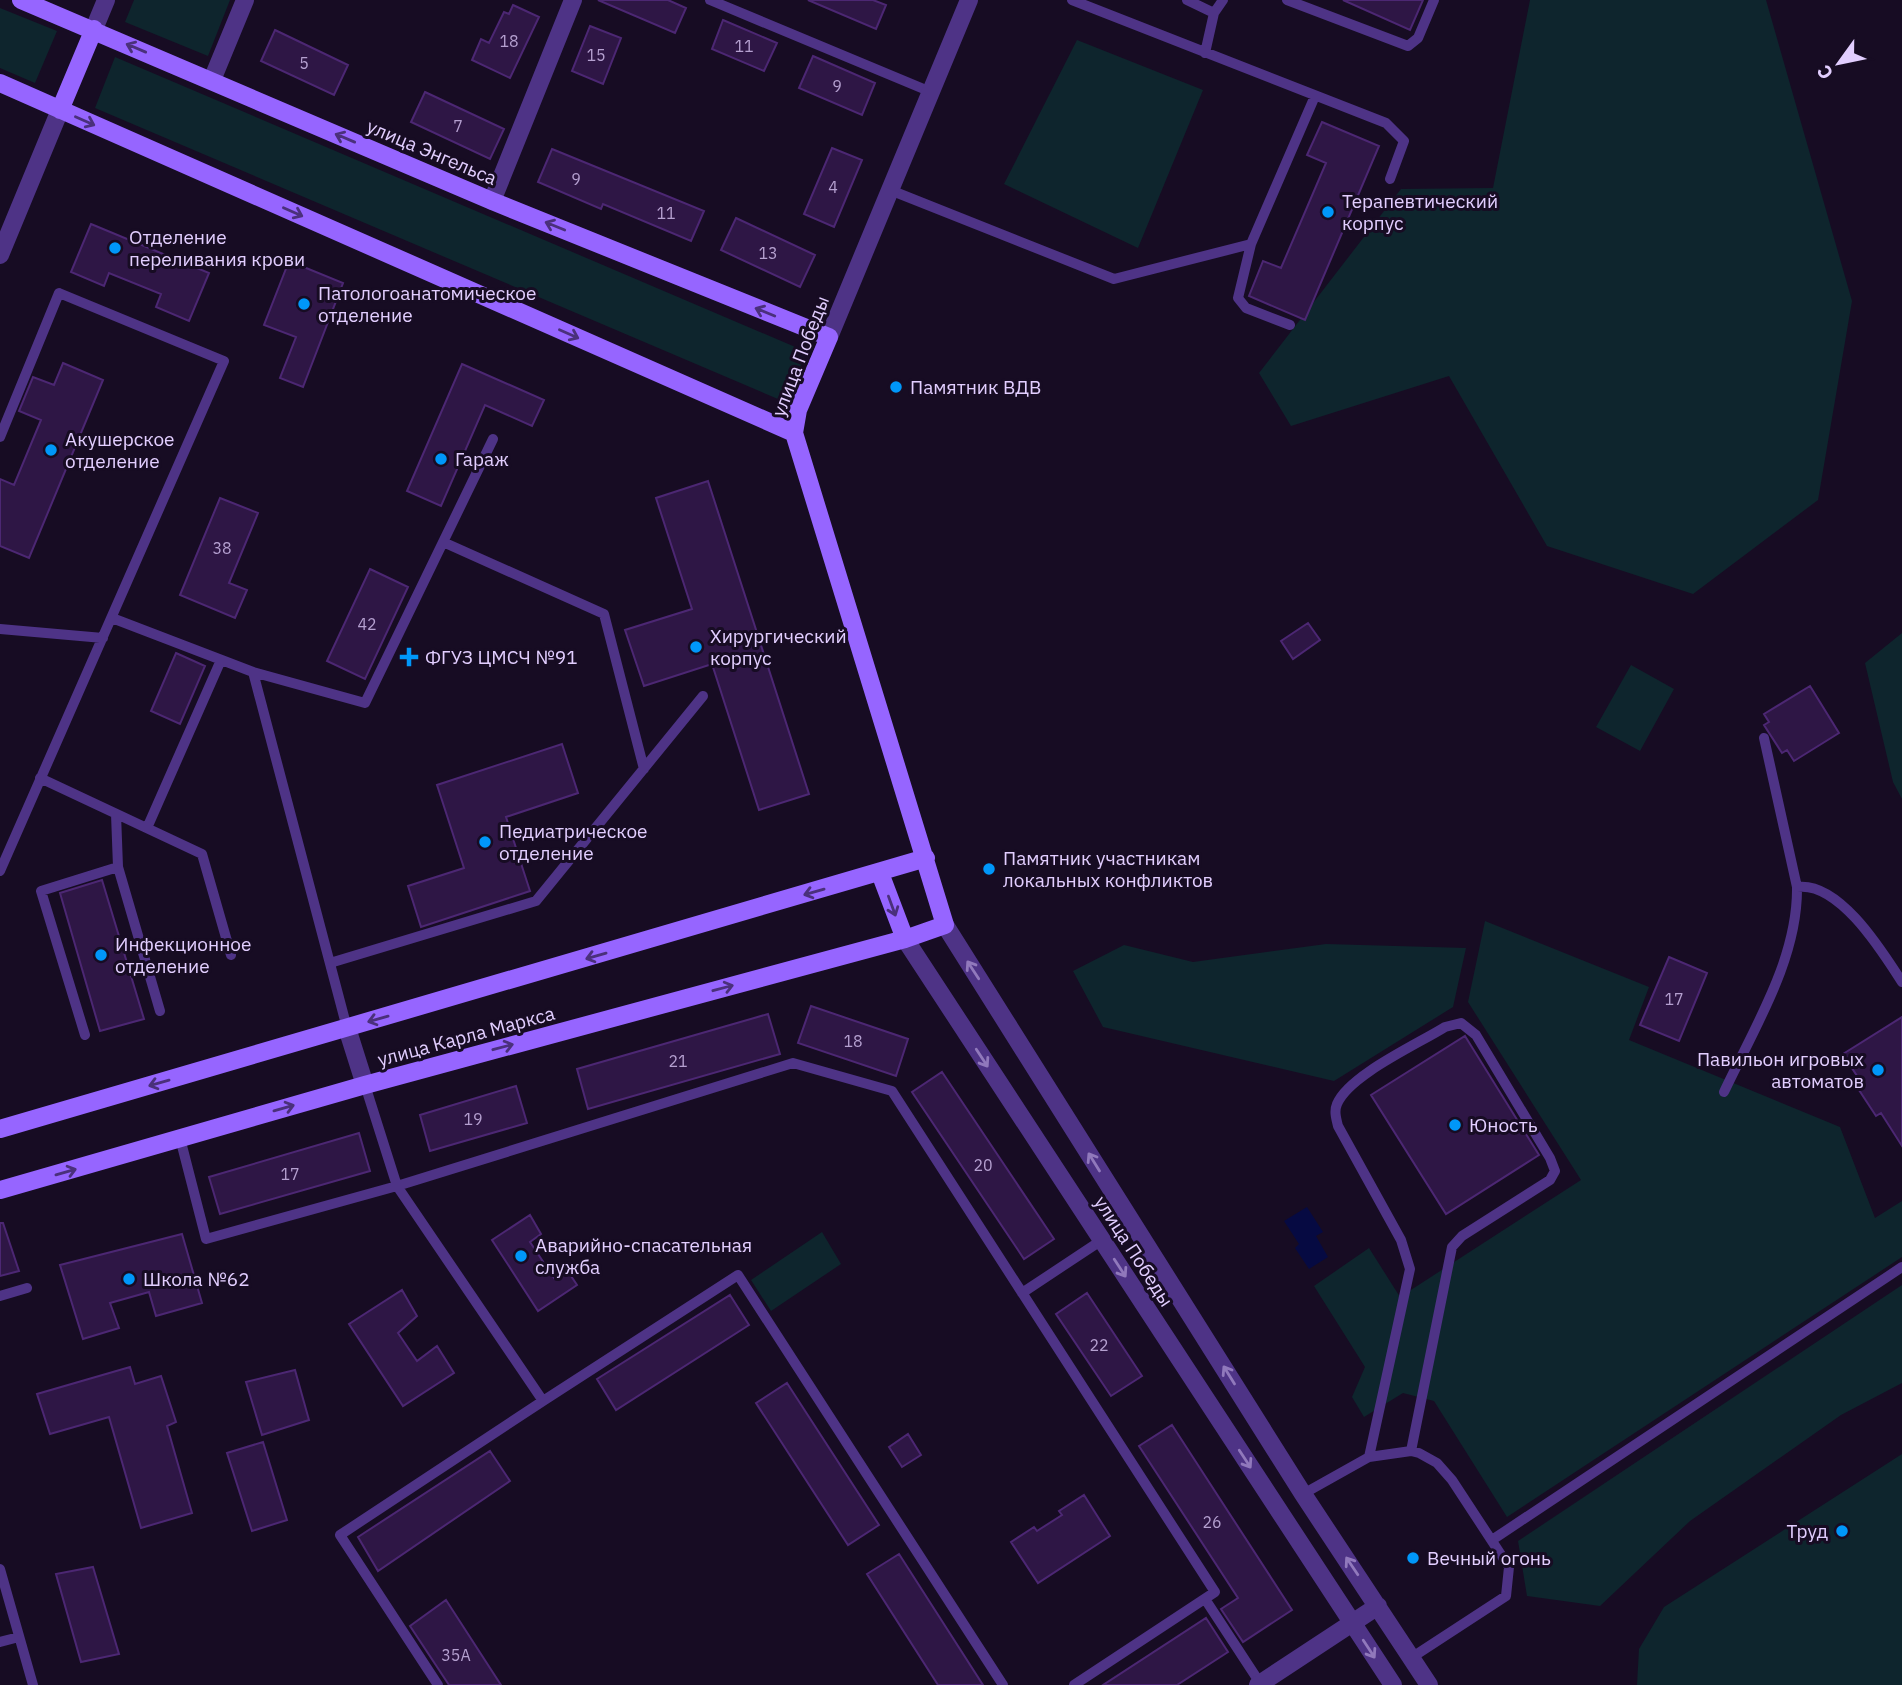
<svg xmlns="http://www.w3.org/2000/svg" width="1902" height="1685" viewBox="0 0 1902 1685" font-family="'IBM Plex Sans',sans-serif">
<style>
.green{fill:#0e252d}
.water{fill:#060a42}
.building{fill:#2e1645;stroke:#4c2773;stroke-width:2}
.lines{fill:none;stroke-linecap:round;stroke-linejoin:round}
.service{stroke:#4e3386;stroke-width:10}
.minor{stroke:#4e3386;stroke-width:18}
.tertiary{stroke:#4e3386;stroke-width:18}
.secondary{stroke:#9665ff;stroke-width:18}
.oneway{stroke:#4a307b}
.oneway2{stroke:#9179bc}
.poi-dot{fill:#0097f9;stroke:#170c23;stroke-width:2.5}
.labels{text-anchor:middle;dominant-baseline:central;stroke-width:6;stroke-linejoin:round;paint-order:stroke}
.number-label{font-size:16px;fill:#b5a0d0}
.street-label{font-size:19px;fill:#e2ceff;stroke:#170c23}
.poi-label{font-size:19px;fill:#e2ceff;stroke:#170c23;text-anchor:start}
</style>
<rect width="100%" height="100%" fill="#170c23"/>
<!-- green -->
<path class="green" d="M134 0H230L208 56 125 22Z
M1530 0H1766L1852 301 1818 500 1693 594 1547 546 1449 376 1291 426 1259 373 1401 189 1493 188Z
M0 8 57 31 35 83 0 68Z
M1077 40 1203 90 1138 248 1004 184Z
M115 57 807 352 785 402 95 108Z
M1902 633V799L1893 782 1865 663Z
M1631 665 1674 689 1640 751 1596 727Z
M1485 921 1649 987 1629 1040 1840 1127 1875 1218 1902 1201V1257L1507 1517 1434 1401 1403 1393 1364 1417 1352 1397 1365 1367 1314 1286 1369 1248 1400 1297 1581 1180 1468 1002Z
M1326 944 1466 948 1453 1007 1334 1081 1103 1027 1073 971 1124 945 1193 962Z
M822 1232 841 1264 771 1311 751 1280Z
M1902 1285V1383L1841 1415 1690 1521 1600 1606 1527 1596 1518 1541Z
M1902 1454V1685H1637L1639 1649 1664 1607Z"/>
<!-- water -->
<path class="water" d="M1307 1207 1323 1232 1316 1236 1328 1257 1309 1269 1295 1248 1299 1244 1284 1221Z"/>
<!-- building -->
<path class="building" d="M598 0H668L686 8 675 33Z
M808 0H873L886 5 876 29Z
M1343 0H1423L1410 30Z
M513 5 539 17 510 78 472 60 481 39 489 43 504 12 509 14Z
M723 20 777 43 764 71 712 49Z
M590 26 621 38 603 84 572 71Z
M275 30 348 65 334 95 261 61Z
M813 56 875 83 862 115 799 88Z
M425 92 504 129 490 159 411 122Z
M1322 122 1379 146 1305 320 1249 296 1263 261 1281 268 1326 163 1307 155Z
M832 148 862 160 834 227 804 214Z
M552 149 704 211 691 241 603 204 601 209 538 182Z
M736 218 815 255 800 287 721 250Z
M91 224 209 273 189 321 156 307 161 294 109 273 104 286 71 272Z
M289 261 343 283 303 387 280 378 296 337 264 325Z
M63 363 103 380 29 558 0 546V479L14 485 41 420 19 411 33 377 54 385Z
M462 364 544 400 532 426 485 405 441 506 407 491Z
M708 481 809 794 759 810 712 664 644 686 625 630 692 609 656 498Z
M220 498 258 513 229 583 247 590 235 618 180 595Z
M370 569 408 587 365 679 327 661Z
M1308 623 1320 640 1293 659 1281 641Z
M176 653 205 666 180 724 151 711Z
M1810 686 1839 733 1794 761 1787 750 1782 753 1764 725 1769 722 1764 714Z
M562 744 578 793 506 817 530 891 421 927 408 886 464 868 437 785Z
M102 880 144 1019 100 1031 60 893Z
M1669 957 1707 973 1679 1041 1640 1025Z
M811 1006 908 1039 896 1076 798 1043Z
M768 1014 780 1054 588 1109 577 1069Z
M1902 1017V1146L1881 1113 1876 1116 1859 1090 1864 1087 1843 1054Z
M1465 1036 1539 1155 1446 1214 1371 1095Z
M942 1072 1054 1239 1024 1259 912 1092Z
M516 1086 527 1123 430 1151 420 1115Z
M359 1133 370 1171 220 1214 209 1177Z
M530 1215 541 1234 530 1242 554 1278 567 1270 577 1285 538 1311 492 1240Z
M0 1223H3L19 1271 0 1276Z
M182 1234 202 1303 156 1316 149 1292 110 1303 119 1328 83 1339 60 1265Z
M402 1290 417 1316 398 1333 417 1361 437 1346 454 1373 403 1406 349 1324Z
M1087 1293 1142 1376 1111 1396 1056 1314Z
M730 1295 749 1325 616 1410 597 1379Z
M130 1367 135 1384 161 1376 176 1422 167 1426 192 1513 141 1528 109 1417 50 1434 37 1394Z
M295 1370 309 1420 262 1435 246 1382Z
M787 1383 879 1525 848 1545 756 1403Z
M1172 1425 1292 1610 1243 1642 1221 1609 1238 1598 1139 1446Z
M908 1434 921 1455 902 1467 889 1447Z
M263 1442 287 1520 252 1531 227 1453Z
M490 1451 510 1481 378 1571 358 1537Z
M1084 1495 1110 1536 1038 1583 1011 1542 1034 1527 1037 1531 1062 1515 1059 1511Z
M899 1554 983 1685H938L867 1574Z
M93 1567 119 1654 81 1662 56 1574Z
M446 1600 501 1685H449L410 1626Z
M1206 1618 1228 1652 1177 1685H1103Z"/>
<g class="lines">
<!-- service -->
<path class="service" d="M710 0 931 92
M1072 0 1386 123 1404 141 1390 179
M1187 0 1214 13 1223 0
M1287 0 1408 46 1418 38 1434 0
M1205 53 1214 13
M890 190 1114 279 1251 244 1315 96
M1251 244 1238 298 1246 308 1290 325
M0 437 59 293 224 361 0 871
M443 542 604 614 644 769
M112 618 253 672 347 1028
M0 629 103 638
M253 672 365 703 493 439
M1764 738 1797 887C1839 881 1882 951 1902 982
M40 778 202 854 231 955
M116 814 118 867
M147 828 221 660
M330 963 536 901 703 696
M85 1035 41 891 118 867 160 1011
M365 1085 397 1186 543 1401 340 1535 438 1685
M1724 1092C1754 1028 1798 959 1797 887
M180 1138 206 1239 397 1186 793 1063 892 1091 1215 1592 1074 1685
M1022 1293 1102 1240
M0 1296 27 1288
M543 1401 738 1275 1003 1685
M1369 1457 1410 1269 1401 1240 1338 1126C1336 1118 1334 1111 1337 1104 1349 1075 1418 1044 1445 1027L1461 1023 1476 1035 1550 1158 1555 1171 1550 1180 1462 1236 1452 1247 1411 1451
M1303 1494 1369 1457 1411 1451 1419 1453 1437 1463 1452 1480 1509 1567 1506 1596 1411 1658
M1492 1540 1902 1267
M0 1569 33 1685
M1205 1599 1260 1683
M0 1642 19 1637"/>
<!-- minor -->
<path class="minor" d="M212 80 245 0
M492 201 573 0
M347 1028 365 1085"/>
<!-- tertiary -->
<path class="tertiary" d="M94 29 106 0
M0 255 60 110
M829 337 969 0
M945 925 1303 1494 1429 1685
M905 939 1393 1685
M1258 1685 1378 1606"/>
<!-- secondary -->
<path class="secondary" d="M0 83 794 433
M60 110 94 29
M880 873 905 939
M0 1129 926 858
M0 1190 365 1085 905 939 945 925 794 433 798 410 829 337 492 201 21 0"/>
</g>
<!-- one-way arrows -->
<defs><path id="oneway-shaft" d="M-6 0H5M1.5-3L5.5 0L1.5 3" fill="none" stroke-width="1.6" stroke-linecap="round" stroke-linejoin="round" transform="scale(1.75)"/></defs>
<g class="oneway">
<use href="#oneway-shaft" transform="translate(136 48) rotate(-157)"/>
<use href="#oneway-shaft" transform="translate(85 121) rotate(24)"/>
<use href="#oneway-shaft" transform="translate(345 138) rotate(-157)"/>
<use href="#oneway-shaft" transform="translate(293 212) rotate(24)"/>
<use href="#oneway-shaft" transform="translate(555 226) rotate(-158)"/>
<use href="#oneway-shaft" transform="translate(765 312) rotate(-158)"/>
<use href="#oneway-shaft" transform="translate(569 334) rotate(24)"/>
<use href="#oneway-shaft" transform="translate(814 892) rotate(164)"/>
<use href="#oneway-shaft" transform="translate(892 906) rotate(70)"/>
<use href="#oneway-shaft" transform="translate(596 956) rotate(164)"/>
<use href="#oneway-shaft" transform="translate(723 988) rotate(-15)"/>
<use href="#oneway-shaft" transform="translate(378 1019) rotate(164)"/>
<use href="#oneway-shaft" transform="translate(503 1047) rotate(-15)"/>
<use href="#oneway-shaft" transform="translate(159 1083) rotate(164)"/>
<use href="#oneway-shaft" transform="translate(284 1108) rotate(-16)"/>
<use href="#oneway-shaft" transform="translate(66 1172) rotate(-16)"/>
</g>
<g class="oneway2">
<use href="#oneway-shaft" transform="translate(973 970) rotate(-123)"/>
<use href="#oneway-shaft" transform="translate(982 1058) rotate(57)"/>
<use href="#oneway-shaft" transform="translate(1094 1162) rotate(-122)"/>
<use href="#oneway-shaft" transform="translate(1120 1268) rotate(57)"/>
<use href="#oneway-shaft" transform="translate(1229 1375) rotate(-122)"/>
<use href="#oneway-shaft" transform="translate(1245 1459) rotate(57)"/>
<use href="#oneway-shaft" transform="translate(1352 1566) rotate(-124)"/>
<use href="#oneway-shaft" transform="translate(1369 1649) rotate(57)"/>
</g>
<!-- markers -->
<g class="poi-dot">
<circle cx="1328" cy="212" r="7"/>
<circle cx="115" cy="248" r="7"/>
<circle cx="304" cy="304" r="7"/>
<circle cx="896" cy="387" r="7"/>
<circle cx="51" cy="450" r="7"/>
<circle cx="441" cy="459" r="7"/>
<circle cx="696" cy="647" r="7"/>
<path d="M405.5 646.5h7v7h7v7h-7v7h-7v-7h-7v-7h7z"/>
<circle cx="485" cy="842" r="7"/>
<circle cx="989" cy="869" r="7"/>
<circle cx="101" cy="955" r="7"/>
<circle cx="1878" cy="1070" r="7"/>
<circle cx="1455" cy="1125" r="7"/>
<circle cx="521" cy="1256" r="7"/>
<circle cx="129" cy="1279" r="7"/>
<circle cx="1842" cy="1531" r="7"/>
<circle cx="1413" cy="1558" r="7"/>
</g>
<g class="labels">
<!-- number labels -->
<g class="number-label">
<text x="509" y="41">18</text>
<text x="744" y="46">11</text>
<text x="596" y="55">15</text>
<text x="304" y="63">5</text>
<text x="837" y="86">9</text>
<text x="458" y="126">7</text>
<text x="576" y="179">9</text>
<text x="833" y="187">4</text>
<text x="666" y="213">11</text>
<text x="768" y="253">13</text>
<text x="222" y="548">38</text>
<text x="367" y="624">42</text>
<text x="1674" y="999">17</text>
<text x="853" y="1041">18</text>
<text x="678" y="1061">21</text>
<text x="473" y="1119">19</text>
<text x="983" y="1165">20</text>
<text x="290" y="1174">17</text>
<text x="1099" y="1345">22</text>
<text x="1212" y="1522">26</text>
<text x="456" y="1655">35А</text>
</g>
<!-- street labels -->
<g class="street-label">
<text transform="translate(432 152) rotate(23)">улица Энгельса</text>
<text transform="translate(800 356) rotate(-69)">улица Победы</text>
<text transform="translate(466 1036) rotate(-15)">улица Карла Маркса</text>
<text transform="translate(1134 1251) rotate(57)">улица Победы</text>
</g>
<!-- poi labels -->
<g class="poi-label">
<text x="1342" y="201">Терапевтический<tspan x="1342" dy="22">корпус</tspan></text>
<text x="129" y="237">Отделение<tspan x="129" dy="22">переливания крови</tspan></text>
<text x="318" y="293">Патологоанатомическое<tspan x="318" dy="22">отделение</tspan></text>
<text x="910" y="387">Памятник ВДВ</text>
<text x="65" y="439">Акушерское<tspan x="65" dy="22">отделение</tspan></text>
<text x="455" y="459">Гараж</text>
<text x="710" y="636">Хирургический<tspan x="710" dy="22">корпус</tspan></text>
<text x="425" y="657">ФГУЗ ЦМСЧ №91</text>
<text x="499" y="831">Педиатрическое<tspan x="499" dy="22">отделение</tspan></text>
<text x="1003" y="858">Памятник участникам<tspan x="1003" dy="22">локальных конфликтов</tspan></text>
<text x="115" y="944">Инфекционное<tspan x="115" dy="22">отделение</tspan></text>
<text x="1864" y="1059" text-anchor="end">Павильон игровых<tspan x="1864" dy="22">автоматов</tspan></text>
<text x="1469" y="1125">Юность</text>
<text x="535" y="1245">Аварийно-спасательная<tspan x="535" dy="22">служба</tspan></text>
<text x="143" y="1279">Школа №62</text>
<text x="1828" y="1531" text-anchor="end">Труд</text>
<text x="1427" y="1558">Вечный огонь</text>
</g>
</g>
<!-- north arrow -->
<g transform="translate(1839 63) rotate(237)" stroke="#170c23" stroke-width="5" paint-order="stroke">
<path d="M0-5L12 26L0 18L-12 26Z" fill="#e2ceff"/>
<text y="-10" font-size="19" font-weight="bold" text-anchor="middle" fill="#e2ceff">С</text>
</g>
</svg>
